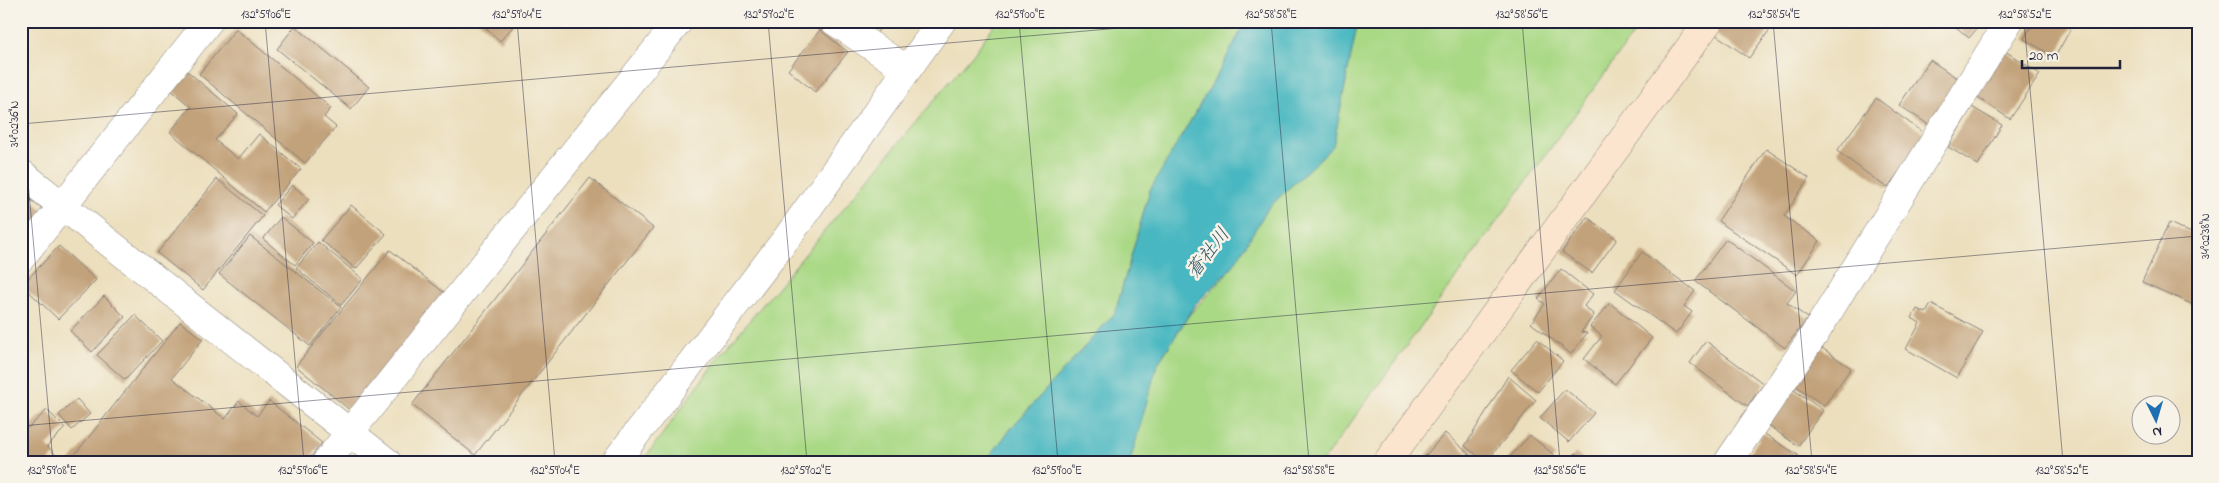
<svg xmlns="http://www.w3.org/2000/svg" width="2219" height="483" font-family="'Indie Flower','Klee One',sans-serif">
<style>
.green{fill:#aad986;stroke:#667e60}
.water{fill:#48b7c1;stroke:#356c7e}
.building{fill:#c2a27a}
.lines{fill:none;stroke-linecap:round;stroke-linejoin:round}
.street-casing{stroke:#87807c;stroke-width:29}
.secondary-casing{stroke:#87807c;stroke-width:29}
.street{stroke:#fff;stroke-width:28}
.secondary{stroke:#fbe5cf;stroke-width:28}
.ticks{fill:none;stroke:#22223b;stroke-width:1;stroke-opacity:0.45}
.labels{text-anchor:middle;stroke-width:5;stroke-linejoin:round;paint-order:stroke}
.water-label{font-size:19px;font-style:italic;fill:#2f566a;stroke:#f7f3e8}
.neatline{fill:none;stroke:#22223b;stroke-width:2}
.ticks-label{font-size:12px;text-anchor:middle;fill:#22223b}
</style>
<rect width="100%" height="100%" fill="#f7f3e8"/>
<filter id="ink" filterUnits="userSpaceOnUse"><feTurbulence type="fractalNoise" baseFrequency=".02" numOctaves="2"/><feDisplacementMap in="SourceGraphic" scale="10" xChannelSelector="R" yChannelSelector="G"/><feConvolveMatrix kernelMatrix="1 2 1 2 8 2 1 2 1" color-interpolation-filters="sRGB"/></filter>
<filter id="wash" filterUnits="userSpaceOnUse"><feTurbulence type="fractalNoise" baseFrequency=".0096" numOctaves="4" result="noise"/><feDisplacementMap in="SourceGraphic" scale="20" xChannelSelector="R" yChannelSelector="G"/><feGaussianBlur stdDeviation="1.12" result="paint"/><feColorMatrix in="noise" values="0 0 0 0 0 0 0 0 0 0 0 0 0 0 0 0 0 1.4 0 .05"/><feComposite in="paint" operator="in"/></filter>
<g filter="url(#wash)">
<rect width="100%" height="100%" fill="#ecdfbd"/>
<g class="green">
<path d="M 997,21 L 1246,21 L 1219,72 L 1150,190 L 1115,313 L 1014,425 L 985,462 L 642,462 L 718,358 L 978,48 Z"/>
<path d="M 1358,21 L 1643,21 L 1322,462 L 1124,462 L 1157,365 L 1189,315 L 1224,277 L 1268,208 L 1333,146 Z"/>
</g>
<path class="water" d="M 1246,21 L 1358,21 L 1333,146 L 1268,208 L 1233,266 L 1195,305 L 1157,365 L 1130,462 L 985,462 L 1014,425 L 1115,313 L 1150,190 L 1219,72 Z"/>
<g id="blocks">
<g class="building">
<path d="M 478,21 L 518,21 L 500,41 Z"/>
<path d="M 859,21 L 885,21 L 871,41 L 854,29 Z"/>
<path d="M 1724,21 L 1776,21 L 1749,58 L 1715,34 Z"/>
<path d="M 1949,21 L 1983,21 L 1969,38 Z"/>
<path d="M 2034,21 L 2075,21 L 2055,57 L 2024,39 Z"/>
<path d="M 295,26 L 369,87 L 351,109 L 277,49 Z"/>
<path d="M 236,29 L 331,108 L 324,117 L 336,127 L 305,163 L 199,74 Z"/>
<path d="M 820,30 L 848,52 L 815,92 L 788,70 Z"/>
<path d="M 2005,51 L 2040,74 L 2010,119 L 1975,96 Z"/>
<path d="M 1930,60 L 1966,84 L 1935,129 L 1899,105 Z"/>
<path d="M 186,70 L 238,114 L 215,140 L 238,159 L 259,134 L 301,169 L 264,212 L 170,132 L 191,107 L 170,89 Z"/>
<path d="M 1876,98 L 1926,135 L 1887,188 L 1837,151 Z"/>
<path d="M 1972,107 L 2002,125 L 1978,165 L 1948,147 Z"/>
<path d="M 1766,149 L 1809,178 L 1784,216 L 1820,241 L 1797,275 L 1718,221 Z"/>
<path d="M 590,178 L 653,228 L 475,455 L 412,405 Z"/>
<path d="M 217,179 L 263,216 L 203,290 L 157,253 Z"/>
<path d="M 292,185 L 309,199 L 292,219 L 275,205 Z"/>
<path d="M 23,194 L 47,213 L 21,246 L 21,195 Z"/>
<path d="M 351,205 L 386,234 L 356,269 L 321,240 Z"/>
<path d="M 281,217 L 313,243 L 295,265 L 263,239 Z"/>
<path d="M 1587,217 L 1617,239 L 1592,273 L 1562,252 Z"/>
<path d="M 2169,223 L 2198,236 L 2198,307 L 2142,282 Z"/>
<path d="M 250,236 L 341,307 L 310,346 L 219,274 Z"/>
<path d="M 1726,239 L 1796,291 L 1787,303 L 1808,318 L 1785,348 L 1695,281 Z"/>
<path d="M 318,242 L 363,279 L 341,305 L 296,268 Z"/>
<path d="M 59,246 L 96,280 L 58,319 L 22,285 Z"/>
<path d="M 390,250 L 451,298 L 356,415 L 296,366 Z"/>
<path d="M 1642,252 L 1695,291 L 1684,306 L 1692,312 L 1676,334 L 1615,290 Z"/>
<path d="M 1561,269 L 1593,294 L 1584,306 L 1594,315 L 1581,332 L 1587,333 L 1571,354 L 1531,323 L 1545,304 L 1538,299 Z"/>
<path d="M 104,296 L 125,317 L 92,352 L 70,331 Z"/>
<path d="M 1610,303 L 1652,338 L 1615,384 L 1584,359 L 1602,336 L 1590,327 Z"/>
<path d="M 1931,304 L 1983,332 L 1957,378 L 1906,349 L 1920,323 L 1912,318 L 1917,309 L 1926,313 Z"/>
<path d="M 135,315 L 162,341 L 125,380 L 97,355 Z"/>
<path d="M 180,322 L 203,339 L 172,378 L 225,419 L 239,401 L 257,416 L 269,401 L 322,443 L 307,462 L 69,462 Z"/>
<path d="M 1537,339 L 1563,361 L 1538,392 L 1511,370 Z"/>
<path d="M 1706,341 L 1764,384 L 1747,406 L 1690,363 Z"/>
<path d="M 1819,346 L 1851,368 L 1824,406 L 1792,383 Z"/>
<path d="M 1508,376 L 1536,400 L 1486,462 L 1465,446 Z"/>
<path d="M 1791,388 L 1823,410 L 1798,446 L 1766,424 Z"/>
<path d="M 1565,389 L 1594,413 L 1569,442 L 1540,418 Z"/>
<path d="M 77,399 L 90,414 L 72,430 L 59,415 Z"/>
<path d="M 47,410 L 65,428 L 47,446 L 55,454 L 48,462 L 21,462 L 21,422 L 28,428 Z"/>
<path d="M 1445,433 L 1478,462 L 1420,462 Z"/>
<path d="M 1763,433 L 1798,455 L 1794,462 L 1744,462 Z"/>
<path d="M 1530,435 L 1555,456 L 1550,462 L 1510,462 L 1507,460 Z"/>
<path d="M 1576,453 L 1587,462 L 1568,462 Z"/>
</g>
</g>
</g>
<g filter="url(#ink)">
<use href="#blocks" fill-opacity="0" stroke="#87807c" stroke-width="1"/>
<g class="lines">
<g class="street-casing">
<g id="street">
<path d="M 834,21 L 906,69"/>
<path d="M 21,173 L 387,462"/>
<path d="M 21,258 L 209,21"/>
<path d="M 326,462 L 679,21"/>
<path d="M 615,462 L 789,235 L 942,21"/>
<path d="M 1728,462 L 1814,335 L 2009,21"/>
</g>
</g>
<g class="secondary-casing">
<path id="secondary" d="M 1387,462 L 1709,21"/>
</g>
<use href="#street" class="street"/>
<use href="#secondary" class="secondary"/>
</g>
</g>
<path class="ticks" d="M 265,21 L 304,462M 517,21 L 555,462M 768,21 L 807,462M 1019,21 L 1058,462M 1271,21 L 1309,462M 1522,21 L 1560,462M 1773,21 L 1812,462M 2024,21 L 2063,462M 21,103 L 53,462M 21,124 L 1200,21M 21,426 L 2198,236"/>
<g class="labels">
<g class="water-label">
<text transform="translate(1207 252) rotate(-52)" y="7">蒼社川</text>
</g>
</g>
<rect width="2219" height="483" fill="none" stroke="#f7f3e8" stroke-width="55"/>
<g transform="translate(2156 420) rotate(175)"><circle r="24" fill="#f7f3e8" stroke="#a29fa3"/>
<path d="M0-4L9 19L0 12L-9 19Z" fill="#1f6fb2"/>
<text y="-8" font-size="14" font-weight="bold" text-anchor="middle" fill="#22223b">N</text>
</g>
<path d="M2022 60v8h98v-8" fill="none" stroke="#22223b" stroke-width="2.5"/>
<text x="2029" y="60" font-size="15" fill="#22223b" stroke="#f7f3e8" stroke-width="4" paint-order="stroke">20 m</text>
<rect x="28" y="28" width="2164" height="428" class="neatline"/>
<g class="ticks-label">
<text x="266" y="18">132°59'06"E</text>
<text x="517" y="18">132°59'04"E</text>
<text x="769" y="18">132°59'02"E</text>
<text x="1020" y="18">132°59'00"E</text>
<text x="1271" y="18">132°58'58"E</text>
<text x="1522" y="18">132°58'56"E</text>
<text x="1774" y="18">132°58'54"E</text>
<text x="2025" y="18">132°58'52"E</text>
<text transform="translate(14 124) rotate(-90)" y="4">34°02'36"N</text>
<text transform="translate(2205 236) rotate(-90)" y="4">34°02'38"N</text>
<text x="52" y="474">132°59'08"E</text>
<text x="303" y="474">132°59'06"E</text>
<text x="555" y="474">132°59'04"E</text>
<text x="806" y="474">132°59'02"E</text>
<text x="1057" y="474">132°59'00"E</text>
<text x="1309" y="474">132°58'58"E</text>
<text x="1560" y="474">132°58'56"E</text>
<text x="1811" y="474">132°58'54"E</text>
<text x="2062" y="474">132°58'52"E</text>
</g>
</svg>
